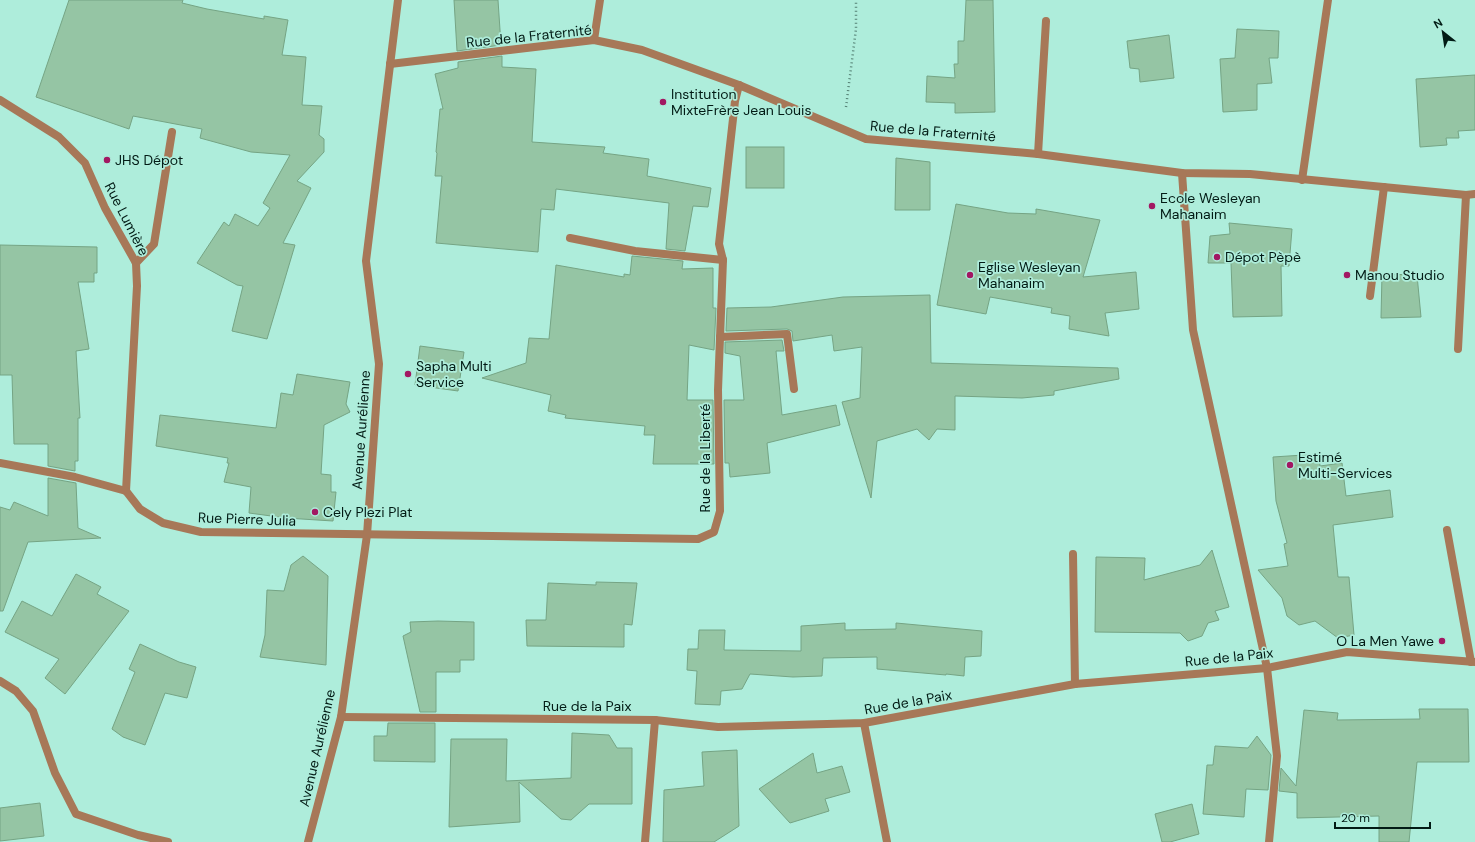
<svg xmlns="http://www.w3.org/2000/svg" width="1475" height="842" font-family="'DM Sans',sans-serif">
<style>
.building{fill:#95c5a4;stroke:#75a484}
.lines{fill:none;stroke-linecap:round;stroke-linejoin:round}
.path{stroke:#548074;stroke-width:2.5;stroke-dasharray:1 3;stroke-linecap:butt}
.service{stroke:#a77858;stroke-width:8}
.minor{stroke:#a77858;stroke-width:8}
.poi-dot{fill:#a21862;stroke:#aeeddb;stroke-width:1.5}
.labels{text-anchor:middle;stroke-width:3.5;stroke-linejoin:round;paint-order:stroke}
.street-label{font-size:14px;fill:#021b15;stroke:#aeeddb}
.poi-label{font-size:14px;fill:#021b15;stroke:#aeeddb;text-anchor:start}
</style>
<rect width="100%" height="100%" fill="#aeeddb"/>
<g class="building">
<path d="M 69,0 L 183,0 L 182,3 L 207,9 L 264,19 L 264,16 L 288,20 L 282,55 L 306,57 L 302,105 L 322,106 L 319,135 L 324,139 L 324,152 L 297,181 L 311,188 L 283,243 L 295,245 L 267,339 L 232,331 L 243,286 L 237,285 L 197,263 L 224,222 L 229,226 L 235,214 L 258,226 L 270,208 L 263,203 L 290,155 L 251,152 L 200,138 L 202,129 L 133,116 L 129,129 L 36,97 Z"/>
<path d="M 454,0 L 498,0 L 501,45 L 457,51 Z"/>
<path d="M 966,0 L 993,0 L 995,112 L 955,113 L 955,103 L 926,102 L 927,76 L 955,78 L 954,64 L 958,64 L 958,41 L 964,41 Z"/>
<path d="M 1237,29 L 1279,31 L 1278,58 L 1269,58 L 1272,83 L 1257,84 L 1257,110 L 1223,112 L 1220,59 L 1235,58 Z"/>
<path d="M 1169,35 L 1174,78 L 1140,82 L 1139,69 L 1130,68 L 1127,41 Z"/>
<path d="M 502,56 L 502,67 L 536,69 L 532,142 L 605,147 L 603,153 L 649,159 L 647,176 L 711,188 L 708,207 L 693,206 L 685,251 L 666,249 L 669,203 L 556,189 L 554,210 L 541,209 L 538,252 L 436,243 L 442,176 L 435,176 L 437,153 L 436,152 L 440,109 L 443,109 L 435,74 L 458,68 L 458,62 Z"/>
<path d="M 1475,75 L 1475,130 L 1458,131 L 1459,138 L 1446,138 L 1447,145 L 1420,147 L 1416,79 Z"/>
<rect x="746" y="147" width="38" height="41"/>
<path d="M 896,158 L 930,162 L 930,210 L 895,210 Z"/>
<path d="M 956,204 L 1008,213 L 1036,214 L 1036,209 L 1100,220 L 1083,277 L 1136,272 L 1139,309 L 1105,313 L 1109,336 L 1069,329 L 1070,316 L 1051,313 L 1052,308 L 990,297 L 986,314 L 937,305 Z"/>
<path d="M 1229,223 L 1292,229 L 1289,266 L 1281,266 L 1282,316 L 1233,317 L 1231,263 L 1208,263 L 1210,236 L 1230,234 Z"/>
<path d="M 0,245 L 97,247 L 97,273 L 94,273 L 94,282 L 78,282 L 89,349 L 76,351 L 80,418 L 78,418 L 78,461 L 75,461 L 75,471 L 48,466 L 48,444 L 14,444 L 12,375 L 0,375 Z"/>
<path d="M 632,256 L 683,261 L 682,269 L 713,268 L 713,308 L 716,308 L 714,350 L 689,345 L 687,400 L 713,400 L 714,464 L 653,464 L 655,435 L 644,435 L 645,426 L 565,418 L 566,415 L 548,411 L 551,395 L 482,378 L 526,363 L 529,338 L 549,339 L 556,265 L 624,277 L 624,274 L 630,275 Z"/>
<path d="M 1382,274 L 1417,275 L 1421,317 L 1381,318 Z"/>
<path d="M 930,295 L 931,363 L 1118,368 L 1119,379 L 1054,391 L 1054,395 L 1022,398 L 955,396 L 955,430 L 937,429 L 929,440 L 917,429 L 877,441 L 871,498 L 842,402 L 860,398 L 862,347 L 834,351 L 832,335 L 793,341 L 792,331 L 787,329 L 726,331 L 727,308 L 771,307 L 843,297 Z"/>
<path d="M 782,340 L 784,351 L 776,351 L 782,415 L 836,405 L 840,425 L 767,443 L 770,473 L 730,477 L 729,463 L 725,463 L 724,400 L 744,400 L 740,356 L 725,353 L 725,342 Z"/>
<path d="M 420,346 L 464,352 L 458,391 L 415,385 Z"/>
<path d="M 297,374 L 350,382 L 346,404 L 350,412 L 324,425 L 321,474 L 331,475 L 331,492 L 336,492 L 333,521 L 286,518 L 249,513 L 251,487 L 224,482 L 229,463 L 227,463 L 228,458 L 156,446 L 160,415 L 276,428 L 281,393 L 293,395 Z"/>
<path d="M 1319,454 L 1320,466 L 1342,463 L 1346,496 L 1390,490 L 1393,517 L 1333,525 L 1338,577 L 1349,577 L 1354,635 L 1338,638 L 1315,621 L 1299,625 L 1287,616 L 1282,598 L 1258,570 L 1288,566 L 1284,544 L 1287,543 L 1276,501 L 1273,457 Z"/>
<path d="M 48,478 L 76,483 L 78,528 L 101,538 L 28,542 L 3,611 L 0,611 L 0,507 L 10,510 L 14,502 L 48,516 Z"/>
<path d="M 1212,550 L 1229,607 L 1215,611 L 1219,620 L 1208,623 L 1202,636 L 1188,641 L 1180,633 L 1095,632 L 1096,557 L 1145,558 L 1144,580 L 1200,565 Z"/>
<path d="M 303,556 L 328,576 L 326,665 L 260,657 L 265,635 L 267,590 L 284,591 L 291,565 Z"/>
<path d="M 76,574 L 101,587 L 97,594 L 129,611 L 65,694 L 45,678 L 59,659 L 5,632 L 22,601 L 52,616 Z"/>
<path d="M 596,582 L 637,583 L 632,625 L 624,624 L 624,647 L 527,646 L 526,620 L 546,620 L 548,583 L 596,585 Z"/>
<path d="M 438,621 L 474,622 L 474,660 L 460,660 L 460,672 L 436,672 L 436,712 L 420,712 L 403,636 L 411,632 L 410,622 Z"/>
<path d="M 845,623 L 845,630 L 896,629 L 896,623 L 982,631 L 981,656 L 965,657 L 964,676 L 946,674 L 946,675 L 877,669 L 877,657 L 823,658 L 822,676 L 793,677 L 750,674 L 742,689 L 721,691 L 720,705 L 695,704 L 697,671 L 687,670 L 688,649 L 698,649 L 699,630 L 725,630 L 724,650 L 801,651 L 801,626 Z"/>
<path d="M 140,644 L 179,662 L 196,667 L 187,698 L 165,693 L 145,745 L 123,737 L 112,729 L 135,672 L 129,669 Z"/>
<path d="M 1419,709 L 1468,709 L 1469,762 L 1417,762 L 1409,842 L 1379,842 L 1379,816 L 1297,818 L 1297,793 L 1279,791 L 1281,768 L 1296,786 L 1304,710 L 1338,713 L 1337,720 L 1420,719 Z"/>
<path d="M 388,723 L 435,723 L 435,762 L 374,761 L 374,736 L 387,736 Z"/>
<path d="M 572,733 L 609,735 L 617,748 L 632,748 L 632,804 L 589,804 L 571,820 L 561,819 L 519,782 L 520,822 L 449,827 L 451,739 L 507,739 L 506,781 L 571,778 Z"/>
<path d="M 1257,736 L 1271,755 L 1268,790 L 1246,789 L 1244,817 L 1203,814 L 1207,765 L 1213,765 L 1215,746 L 1248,748 Z"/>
<path d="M 737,750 L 739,826 L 714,842 L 663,842 L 664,790 L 704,786 L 702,752 Z"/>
<path d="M 813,753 L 817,773 L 842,766 L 850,792 L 825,799 L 829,811 L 790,823 L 759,789 Z"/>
<path d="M 40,803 L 44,836 L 0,841 L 0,808 Z"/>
<path d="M 1192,804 L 1199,834 L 1170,842 L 1162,842 L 1155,814 Z"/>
</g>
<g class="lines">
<path class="path" d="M 846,107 L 856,29 L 856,0"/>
<g class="service">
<path d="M 1038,154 L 1046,21"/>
<path d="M 570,238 L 635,251 L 723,260"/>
<path d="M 136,263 L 154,244 L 172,132"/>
<path d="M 1370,296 L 1384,187"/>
<path d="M 720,337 L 787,334 L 794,389"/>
<path d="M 1458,349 L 1466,195"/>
<path d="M 1447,530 L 1471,662"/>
<path d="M 1073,554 L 1075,684"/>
</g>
<g class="minor">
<path d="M 594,40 L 600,0"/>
<path d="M 390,64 L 594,40 L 642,50 L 739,85 L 866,139 L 1038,154 L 1182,173 L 1250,174 L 1466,195 L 1475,194"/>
<path d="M 0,100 L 59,137 L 85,163 L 105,208 L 136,263 L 137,286 L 126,491"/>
<path d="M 1182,173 L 1193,330 L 1267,668 L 1277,756 L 1269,842"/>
<path d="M 1302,180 L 1328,0"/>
<path d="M 0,463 L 75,477 L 126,491 L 140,509 L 163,523 L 201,532 L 698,539 L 714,532 L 720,511 L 718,390 L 723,260 L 719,244 L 735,101 L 739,85"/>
<path d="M 0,681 L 16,691 L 33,711 L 55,773 L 76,814 L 138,835 L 168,842"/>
<path d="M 341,717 L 655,720 L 718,727 L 864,723 L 1075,684 L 1267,668 L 1347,652 L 1475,662"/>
<path d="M 864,723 L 887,842"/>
<path d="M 308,842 L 341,717 L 367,535 L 379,364 L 366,261 L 398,0"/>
<path d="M 645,842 L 655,720"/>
</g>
</g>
<g class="poi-dot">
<circle cx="663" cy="102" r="4"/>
<circle cx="107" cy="160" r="4"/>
<circle cx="1152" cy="206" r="4"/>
<circle cx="1217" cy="257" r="4"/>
<circle cx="970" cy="275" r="4"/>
<circle cx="1347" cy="275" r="4"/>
<circle cx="408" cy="374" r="4"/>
<circle cx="1290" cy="465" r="4"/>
<circle cx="315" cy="512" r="4"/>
<circle cx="1442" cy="641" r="4"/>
</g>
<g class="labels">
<g class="street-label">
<text transform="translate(529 36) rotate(-6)" y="5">Rue de la Fraternité</text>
<text transform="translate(933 131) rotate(5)" y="5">Rue de la Fraternité</text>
<text transform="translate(127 219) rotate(63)" y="5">Rue Lumière</text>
<text transform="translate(361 430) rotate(-86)" y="5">Avenue Aurélienne</text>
<text transform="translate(705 458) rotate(-90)" y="5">Rue de la Liberté</text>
<text transform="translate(247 519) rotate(2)" y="5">Rue Pierre Julia</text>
<text transform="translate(1229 657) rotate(-6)" y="5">Rue de la Paix</text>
<text transform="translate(908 702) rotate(-10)" y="5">Rue de la Paix</text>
<text x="587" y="711">Rue de la Paix</text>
<text transform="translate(317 748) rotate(-77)" y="5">Avenue Aurélienne</text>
</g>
<g class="poi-label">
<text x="671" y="99">Institution<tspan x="671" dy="16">MixteFrère Jean Louis</tspan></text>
<text x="115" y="165">JHS Dépot</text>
<text x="1160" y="203">Ecole Wesleyan<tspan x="1160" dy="16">Mahanaim</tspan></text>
<text x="1225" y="262">Dépot Pèpè</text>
<text x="978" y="272">Eglise Wesleyan<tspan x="978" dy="16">Mahanaim</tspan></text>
<text x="1355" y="280">Manou Studio</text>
<text x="416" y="371">Sapha Multi<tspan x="416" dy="16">Service</tspan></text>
<text x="1298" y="462">Estimé<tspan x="1298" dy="16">Multi-Services</tspan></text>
<text x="323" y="517">Cely Plezi Plat</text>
<text x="1434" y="646" text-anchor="end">O La Men Yawe</text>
</g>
</g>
<g transform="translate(1443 32) rotate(330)" stroke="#aeeddb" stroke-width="3" paint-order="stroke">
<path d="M0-3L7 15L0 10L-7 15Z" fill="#021b15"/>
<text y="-6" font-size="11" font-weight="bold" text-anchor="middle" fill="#021b15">N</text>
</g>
<path d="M1335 822v6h95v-6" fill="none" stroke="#021b15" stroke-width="2"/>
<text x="1341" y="822" font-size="12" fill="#021b15" stroke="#aeeddb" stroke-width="3" paint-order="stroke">20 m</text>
</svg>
